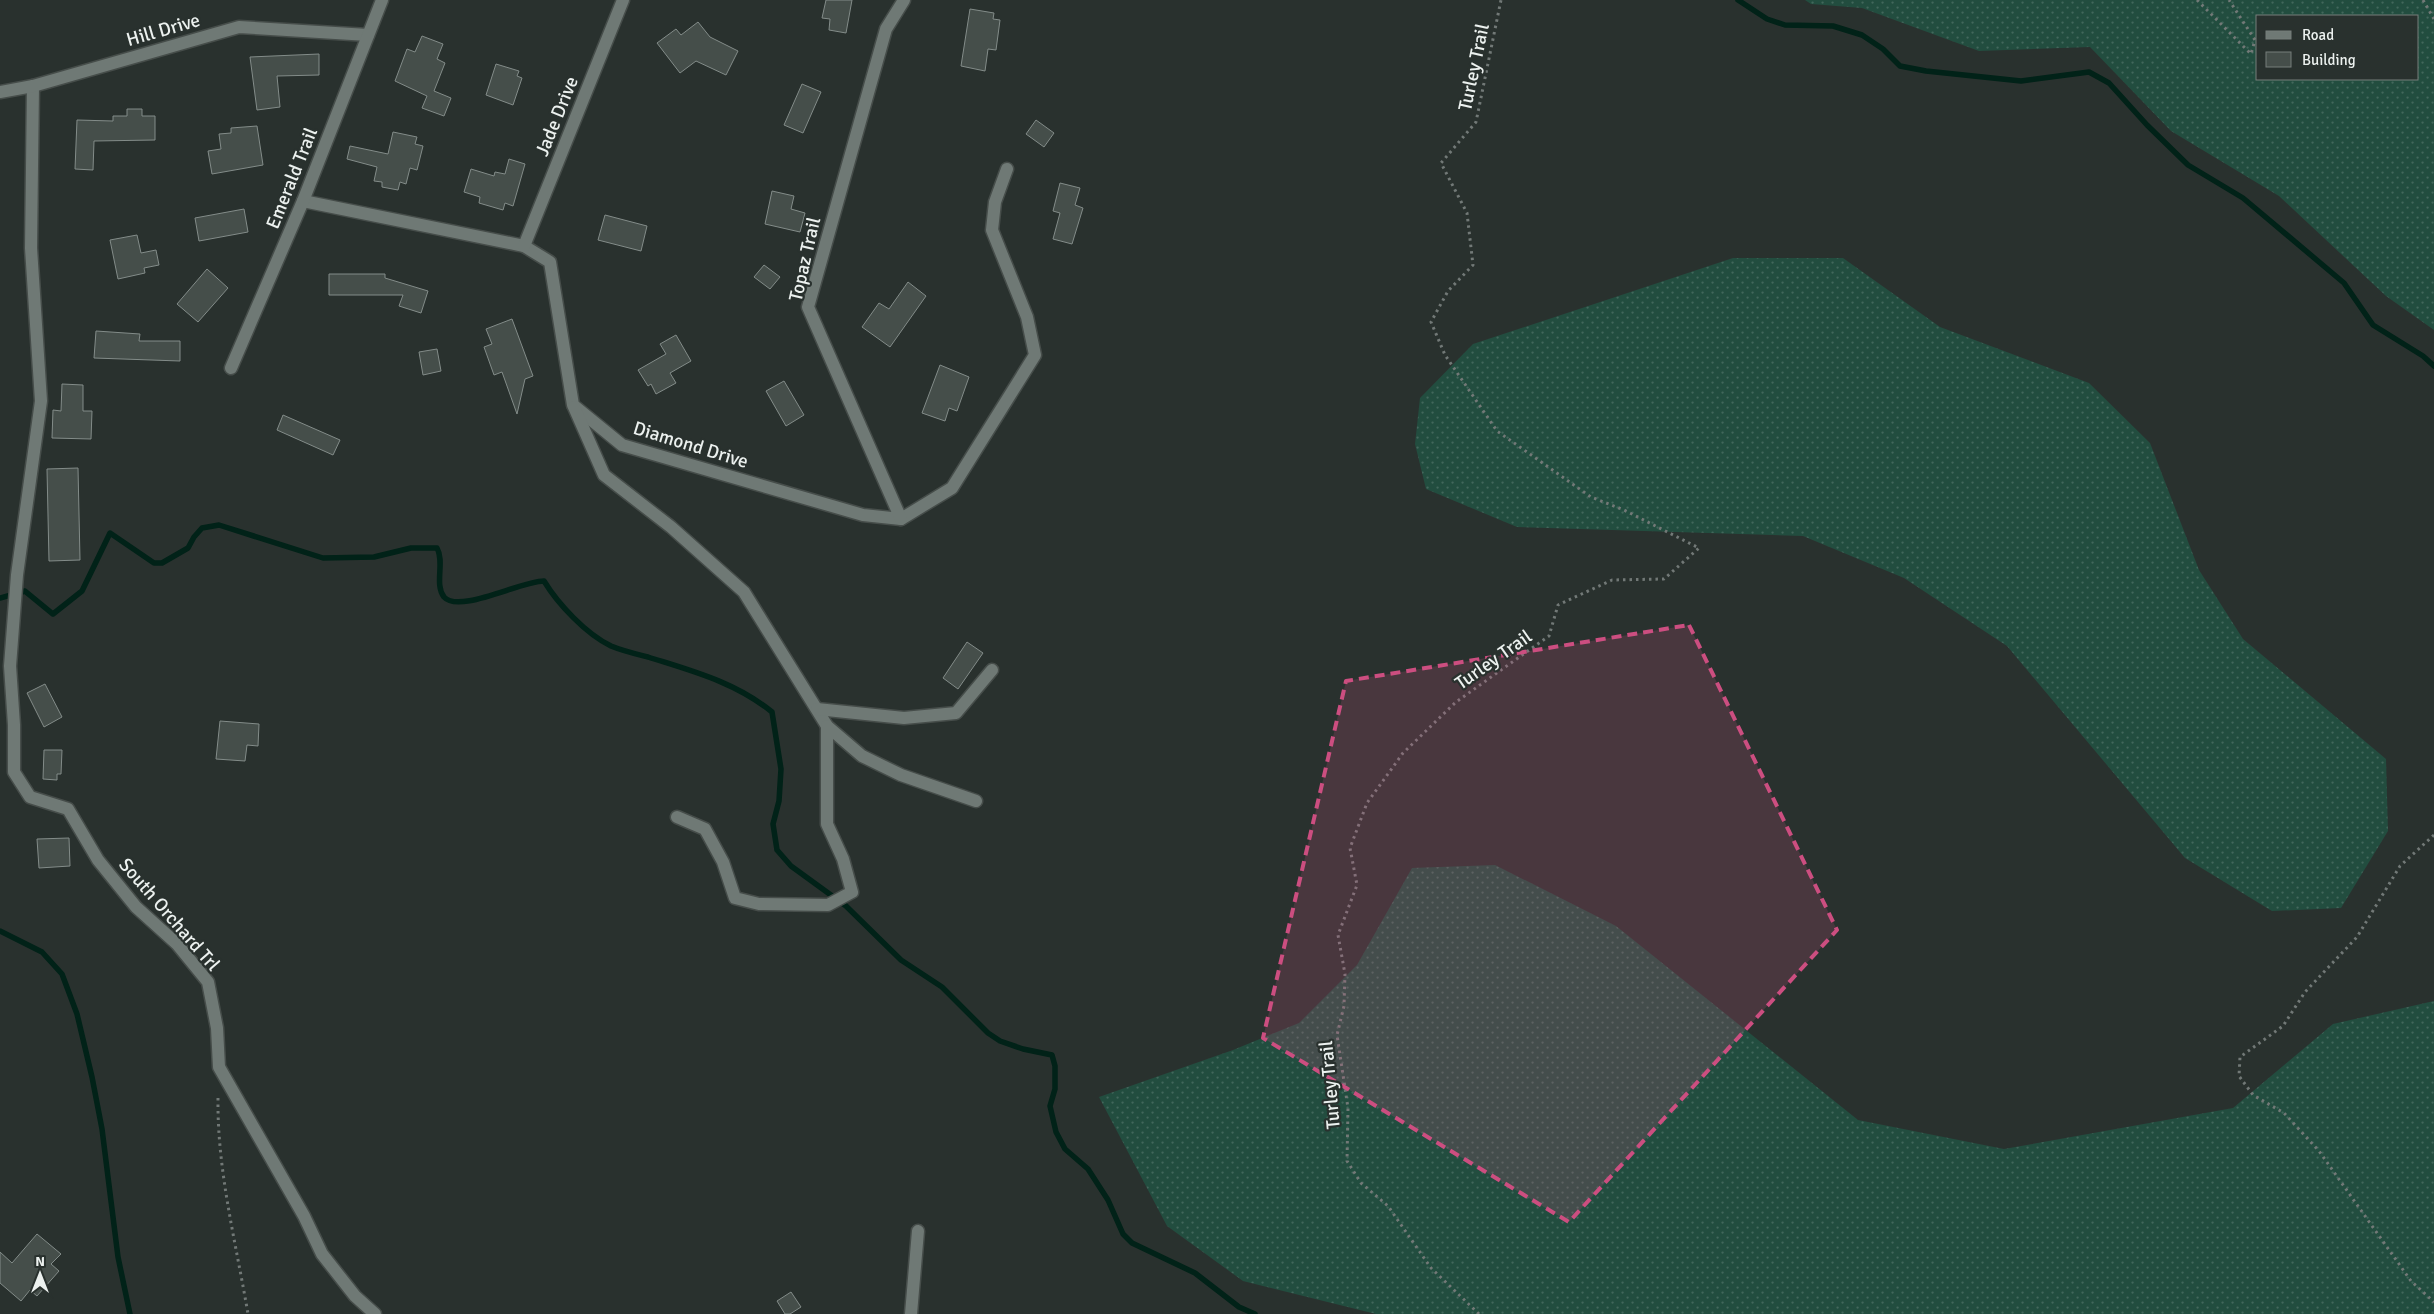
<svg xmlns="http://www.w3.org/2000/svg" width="2434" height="1314" font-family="Signika,sans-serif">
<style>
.grass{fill:url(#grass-dots);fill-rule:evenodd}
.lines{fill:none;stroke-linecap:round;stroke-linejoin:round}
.stream{stroke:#012218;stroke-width:5.5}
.building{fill:#454e4a;stroke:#838c89}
.minor-casing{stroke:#464d4a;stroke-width:15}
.path{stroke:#727977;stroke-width:3;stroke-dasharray:2.5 4;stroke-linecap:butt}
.minor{stroke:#6f7975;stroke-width:12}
.marked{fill:#cc4e80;fill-opacity:0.2;stroke:#cc4e80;stroke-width:4;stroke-dasharray:10 6;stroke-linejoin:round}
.labels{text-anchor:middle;stroke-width:4.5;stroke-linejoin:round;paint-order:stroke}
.street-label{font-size:19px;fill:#ecf1ef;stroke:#29312e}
</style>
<defs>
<pattern id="grass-dots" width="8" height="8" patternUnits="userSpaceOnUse" patternTransform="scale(1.25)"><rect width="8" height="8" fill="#224d3f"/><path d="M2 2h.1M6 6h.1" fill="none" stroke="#42675b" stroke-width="1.8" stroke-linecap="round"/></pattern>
</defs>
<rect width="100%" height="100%" fill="#29312e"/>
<g class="grass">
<path d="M 1805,0 L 2434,0 L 2434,330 L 2386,296 L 2279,196 L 2171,131 L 2090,47 L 1979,51 L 1862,8 L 1811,4 ZM 2418,16 L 2418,79 L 2258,79 L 2258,16 Z"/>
<path d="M 1733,258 L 1843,258 L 1940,327 L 2089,383 L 2150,443 L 2199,570 L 2243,639 L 2386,759 L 2388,831 L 2341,908 L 2272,911 L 2185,858 L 2007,646 L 1904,578 L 1803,536 L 1517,527 L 1426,489 L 1415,444 L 1420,398 L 1473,344 Z"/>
<path d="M 1495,865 L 1616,926 L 1858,1120 L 2004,1149 L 2233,1108 L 2333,1024 L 2434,1001 L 2434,1314 L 1376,1314 L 1243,1281 L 1167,1226 L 1099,1097 L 1233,1050 L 1299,1023 L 1357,965 L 1412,868 Z"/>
</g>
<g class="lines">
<g class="stream">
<path d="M 1738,0 L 1767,19 L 1785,25 L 1833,26 L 1862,35 L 1883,49 L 1900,66 L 1926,71 L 2021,81 L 2089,72 L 2109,83 L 2147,125 L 2188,165 L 2243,198 L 2344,283 L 2373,325 L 2423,356 L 2434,366"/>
<path d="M 0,598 L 25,591 L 53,614 L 82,591 L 110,533 L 154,563 L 162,563 L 188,548 L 194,537 L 202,528 L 219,525 L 323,558 L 374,557 L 411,548 L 437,548 C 445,562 434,584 444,597 C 459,614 521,581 544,581 C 558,604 586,634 611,646 C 623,651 636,654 648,657 C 692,671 735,682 772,712 L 781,769 L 779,801 L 773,824 L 777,850 L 791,866 L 846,906 L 901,960 L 942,987 L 988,1033 L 1000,1041 L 1023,1049 L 1052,1055 L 1055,1066 L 1055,1089 L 1050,1106 L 1056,1132 L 1065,1149 L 1088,1169 L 1108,1200 L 1123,1234 L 1132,1243 L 1195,1273 L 1239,1307 L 1255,1314"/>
<path d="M 0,931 L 42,952 L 62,974 L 77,1014 L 92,1077 L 102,1129 L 118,1257 L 130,1314"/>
</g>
</g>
<g class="building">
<path d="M 826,0 L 852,0 L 846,33 L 829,30 L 830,19 L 822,18 Z"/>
<path d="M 970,9 L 994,13 L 993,19 L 1000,20 L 996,50 L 988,49 L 985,71 L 961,66 Z"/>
<path d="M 698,22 L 710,37 L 738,51 L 726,75 L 696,61 L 680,73 L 657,43 L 676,29 L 681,35 Z"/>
<path d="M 422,36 L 443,44 L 437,59 L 445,63 L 434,91 L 451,98 L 444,116 L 422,108 L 427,96 L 395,81 L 407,49 L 415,52 Z"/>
<path d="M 319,54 L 319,75 L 277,76 L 280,107 L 257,110 L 250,57 Z"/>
<path d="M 496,64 L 519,71 L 517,76 L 522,78 L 513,105 L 486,95 Z"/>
<path d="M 802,84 L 821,92 L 803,133 L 784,125 Z"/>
<path d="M 127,109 L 142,109 L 142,116 L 155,116 L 155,140 L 94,141 L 93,170 L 75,169 L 77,120 L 113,121 L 113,116 L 127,116 Z"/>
<path d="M 1036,120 L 1054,133 L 1044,147 L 1026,134 Z"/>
<path d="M 257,126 L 263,165 L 212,174 L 208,151 L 221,149 L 219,134 L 231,133 L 231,128 Z"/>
<path d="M 393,132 L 417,137 L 415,144 L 423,146 L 417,170 L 410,168 L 406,184 L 400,182 L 398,190 L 382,187 L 382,182 L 374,181 L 377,167 L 347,159 L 350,146 L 388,154 Z"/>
<path d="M 509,159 L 525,164 L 513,206 L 505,203 L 503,210 L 479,203 L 480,197 L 464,192 L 471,169 L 494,176 L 495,172 L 505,174 Z"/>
<path d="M 1060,183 L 1080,188 L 1075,205 L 1083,208 L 1072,244 L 1053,239 L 1060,213 L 1053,211 Z"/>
<path d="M 772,191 L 794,196 L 791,209 L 805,213 L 800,232 L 765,224 Z"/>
<path d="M 244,209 L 248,232 L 199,241 L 195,218 Z"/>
<path d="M 605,215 L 647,226 L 641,251 L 598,240 Z"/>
<path d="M 137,235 L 141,253 L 156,250 L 159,265 L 144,268 L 145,273 L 118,279 L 110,240 Z"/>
<path d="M 764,265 L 780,277 L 770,289 L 754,277 Z"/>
<path d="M 207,269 L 228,288 L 198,322 L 177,304 Z"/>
<path d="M 329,274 L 385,274 L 385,278 L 428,291 L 421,313 L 399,306 L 403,295 L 329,295 Z"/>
<path d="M 908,282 L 926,296 L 890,347 L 862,327 L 879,303 L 889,309 Z"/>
<path d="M 512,319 L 533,376 L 525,379 L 517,414 L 502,372 L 494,375 L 484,347 L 492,344 L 486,329 Z"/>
<path d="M 96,331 L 140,334 L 139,341 L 180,341 L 180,361 L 94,358 Z"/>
<path d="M 676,335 L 691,361 L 670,373 L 676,383 L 656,394 L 651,384 L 648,386 L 638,370 L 666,354 L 660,344 Z"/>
<path d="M 437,349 L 441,371 L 423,375 L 419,352 Z"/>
<path d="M 940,365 L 969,377 L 957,411 L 949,408 L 945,421 L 922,413 Z"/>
<path d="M 784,381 L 804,415 L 786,426 L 766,391 Z"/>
<path d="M 62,384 L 83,385 L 83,411 L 92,411 L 91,439 L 52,438 L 53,410 L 61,411 Z"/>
<path d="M 283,415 L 340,440 L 333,455 L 277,430 Z"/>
<path d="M 78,468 L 80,560 L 49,561 L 47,469 Z"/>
<path d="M 967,642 L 983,653 L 958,689 L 943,678 Z"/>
<path d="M 45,684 L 62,717 L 44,727 L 27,693 Z"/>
<path d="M 220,721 L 259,724 L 258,746 L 247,745 L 245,761 L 216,759 Z"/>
<path d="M 44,750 L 62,750 L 61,774 L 57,774 L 57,780 L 43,779 Z"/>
<path d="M 69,838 L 70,866 L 39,868 L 37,839 Z"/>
<path d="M 37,1234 L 61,1254 L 51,1264 L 59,1271 L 37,1296 L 30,1290 L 21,1301 L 0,1283 L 0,1252 L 12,1263 Z"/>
<path d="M 791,1292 L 801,1307 L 790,1314 L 785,1314 L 777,1301 Z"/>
</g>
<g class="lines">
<g class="minor-casing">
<g id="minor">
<path d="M 33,86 L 31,248 L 41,401 L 17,575 L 10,666 L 14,725 L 14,772 L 30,797 L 68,809 L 98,860 L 136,907 L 177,944 L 208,982 L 217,1028 L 219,1067 L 304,1216 L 322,1254 L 355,1296 L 375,1314"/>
<path d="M 0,92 L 33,86 L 239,27 L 368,35"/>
<path d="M 303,201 L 524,246 L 550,262 L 573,405 L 622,445 L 863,515 L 901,519 L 952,488 L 1035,355 L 1027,317 L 992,230 L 995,202 L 1007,169"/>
<path d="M 524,246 L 623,0"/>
<path d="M 231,368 L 303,201 L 382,0"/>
<path d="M 574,407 L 604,475 L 671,527 L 744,592 L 827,726 L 862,756 L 901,775 L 976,801"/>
<path d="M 901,519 L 808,307 L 886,29 L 904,0"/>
<path d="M 817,709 L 904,718 L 956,713 L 992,670"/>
<path d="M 677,817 L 705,829 L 723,862 L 735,898 L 759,904 L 828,905 L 852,892 L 843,859 L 827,824 L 827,726"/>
<path d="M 911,1314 L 918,1231"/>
</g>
</g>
<g class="path">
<path d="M 2197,0 L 2251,54 L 2255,40 L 2229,0"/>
<path d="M 2423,0 L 2434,19"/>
<path d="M 2434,835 L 2400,866 L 2357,937 L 2305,992 L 2283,1026 L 2240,1057 L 2239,1076 L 2253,1095 L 2284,1113 L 2319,1151 L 2411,1281 L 2434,1302"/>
<path d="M 218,1098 C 217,1170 236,1243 248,1314"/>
<path d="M 1479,1314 L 1431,1268 L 1388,1206 L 1361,1183 L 1347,1161 L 1348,1108 L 1337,1035 L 1344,1006 L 1345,974 L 1338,935 L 1357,885 L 1350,848 L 1367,803 L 1403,753 L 1456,702 L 1549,636 L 1558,605 L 1612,580 L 1664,579 L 1699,548 L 1624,510 L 1591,497 L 1497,431 L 1445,355 L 1431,322 L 1448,291 L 1473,265 L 1467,213 L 1441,163 L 1476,122 L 1501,0"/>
</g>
<use href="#minor" class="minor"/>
</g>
<path class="marked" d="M 1689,625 L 1837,930 L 1569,1222 L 1263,1038 L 1346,681 Z"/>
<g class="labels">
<g class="street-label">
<text transform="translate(163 29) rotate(-16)" y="7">Hill Drive</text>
<text transform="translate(1473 67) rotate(-78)" y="7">Turley Trail</text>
<text transform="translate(556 116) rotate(-68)" y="7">Jade Drive</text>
<text transform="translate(291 178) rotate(-68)" y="7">Emerald Trail</text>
<text transform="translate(804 259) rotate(-77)" y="7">Topaz Trail</text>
<text transform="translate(691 444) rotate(17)" y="7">Diamond Drive</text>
<text transform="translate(1493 659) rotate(-35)" y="7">Turley Trail</text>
<text transform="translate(170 914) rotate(49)" y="7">South Orchard Trl</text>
<text transform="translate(1329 1085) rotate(-95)" y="7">Turley Trail</text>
</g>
</g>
<rect x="2256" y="15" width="162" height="65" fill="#29312e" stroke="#777e7b"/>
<rect x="2266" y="31" width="25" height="8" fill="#6f7975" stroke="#777e7b"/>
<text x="2302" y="40" font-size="15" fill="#ecf1ef">Road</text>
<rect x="2266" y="52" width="25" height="15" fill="#454e4a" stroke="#777e7b"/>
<text x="2302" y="65" font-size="15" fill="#ecf1ef">Building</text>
<g transform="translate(40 1274)" stroke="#29312e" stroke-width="4" paint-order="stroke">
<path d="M0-4L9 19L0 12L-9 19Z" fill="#ecf1ef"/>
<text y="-8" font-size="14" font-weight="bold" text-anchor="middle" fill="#ecf1ef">N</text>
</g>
</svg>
